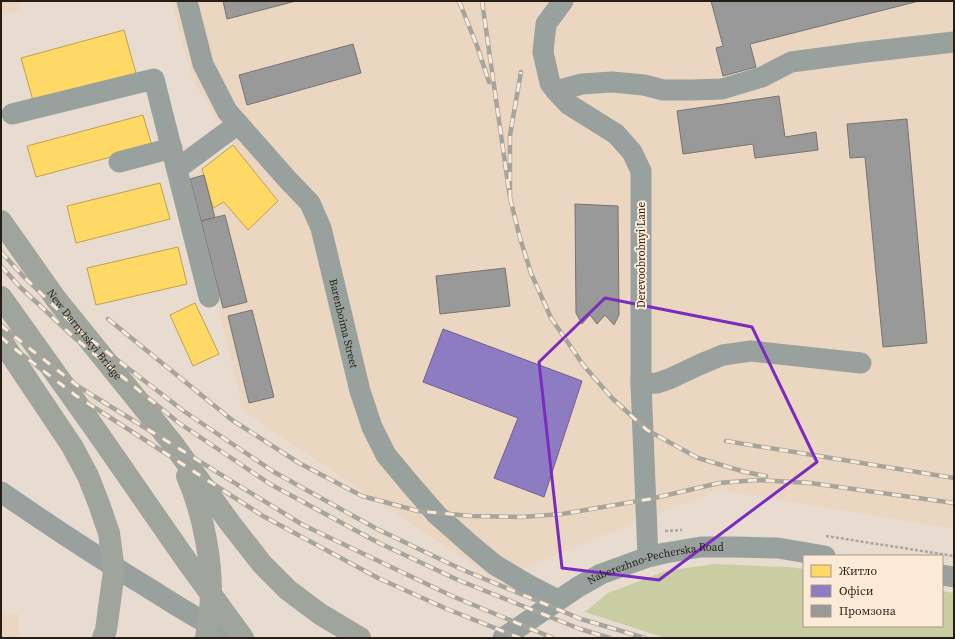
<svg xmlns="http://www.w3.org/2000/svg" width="955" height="639" font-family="'Source Serif 4',serif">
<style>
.built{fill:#ebd6c1}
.green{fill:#c9cea2}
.homes{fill:#ffd966;stroke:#bea14e}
.offices{fill:#8e7cc3;stroke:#6f608f}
.industry{fill:#999;stroke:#767471}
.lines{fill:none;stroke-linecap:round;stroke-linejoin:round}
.path{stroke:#a7a7a1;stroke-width:2.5;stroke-dasharray:3 2;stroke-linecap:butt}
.minor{stroke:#98a19d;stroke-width:21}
.major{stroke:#9fa49d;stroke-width:22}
.rail-casing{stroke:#a6a59d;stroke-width:4.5}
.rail{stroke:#fcead7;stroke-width:3;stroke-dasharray:9;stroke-linecap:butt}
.marked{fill:none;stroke:#7b2cbf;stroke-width:3;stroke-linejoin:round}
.labels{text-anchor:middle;stroke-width:4;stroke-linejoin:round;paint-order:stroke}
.street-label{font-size:11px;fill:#261e15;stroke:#fcead7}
</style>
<rect width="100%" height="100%" fill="#e8dcd0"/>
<g class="built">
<path d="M 1,1 L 20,1 L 22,9 L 1,15 Z"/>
<path d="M 172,1 L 954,1 L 954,529 L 719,490 L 599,537 L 496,580 L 243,411 L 187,179 L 233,145 L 192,79 Z"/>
<path d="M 1,613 L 19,614 L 19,638 L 1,638 Z"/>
</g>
<path class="green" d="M 714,564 L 788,567 L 804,569 L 804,626 L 942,626 L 942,591 L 954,593 L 954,638 L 665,638 L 585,612 L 608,593 L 666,571 Z"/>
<g class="homes">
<path d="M 124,30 L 137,77 L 34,104 L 21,58 Z"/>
<path d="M 143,115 L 152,146 L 36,177 L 27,146 Z"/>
<path d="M 233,145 L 278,201 L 248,230 L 224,202 L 213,208 L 202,169 Z"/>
<path d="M 160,183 L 170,219 L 76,243 L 67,206 Z"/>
<path d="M 178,247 L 187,284 L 96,305 L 87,268 Z"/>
<path d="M 195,303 L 219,354 L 193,366 L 170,315 Z"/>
</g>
<path class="offices" d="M 443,329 L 582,381 L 544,497 L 494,478 L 518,418 L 423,382 Z"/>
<g class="industry">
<path d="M 223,1 L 296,1 L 227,19 Z"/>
<path d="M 711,1 L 919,1 L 750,44 L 756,67 L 723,76 L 716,48 L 723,46 Z"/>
<path d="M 353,44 L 361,73 L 247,105 L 239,75 Z"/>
<path d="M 779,96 L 785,137 L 816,132 L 818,150 L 755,158 L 753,144 L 683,154 L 677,111 Z"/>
<path d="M 907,119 L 927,343 L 883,347 L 865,157 L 850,158 L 847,124 Z"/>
<path d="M 204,175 L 215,218 L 201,221 L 190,179 Z"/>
<path d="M 575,204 L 618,206 L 619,315 L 614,325 L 605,315 L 597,324 L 590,315 L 582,324 L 576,313 Z"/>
<path d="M 225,215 L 247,302 L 223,308 L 201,221 Z"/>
<path d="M 505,268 L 510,306 L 440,314 L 436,276 Z"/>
<path d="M 252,310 L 274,397 L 249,403 L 228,316 Z"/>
</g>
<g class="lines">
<g class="path">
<path d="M 665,531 L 682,530"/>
<path d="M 826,536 L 954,556"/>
</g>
<g class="minor">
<path id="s1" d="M 187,1 L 203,64 L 227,111 L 287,179 L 310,203 L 321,228 L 360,391 L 372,427 L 386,455 L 411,485 L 437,515 L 471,545 L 495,565 L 527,584 L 558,600"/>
<path d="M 563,1 L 546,24 L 543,52 L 550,83 L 556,91 L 568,104 L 616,134 L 632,152 L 641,171 L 641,384 L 648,557"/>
<path d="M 556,91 L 582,84 L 612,82 L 644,85 L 663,90 L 691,90 L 722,89 L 762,77 L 791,62 L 866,52 L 954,42"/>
<path d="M 12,114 L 154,79 L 209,297"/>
<path d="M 119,162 L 172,148"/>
<path d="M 177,169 L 238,124"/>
<path d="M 641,384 L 657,383 L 669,379 L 701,364 L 723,355 L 751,351 L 861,363"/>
<path d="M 1,492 C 49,525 97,557 147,587 C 176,605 206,625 238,638"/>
<path d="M 942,575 L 954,577"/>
<path id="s2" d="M 503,638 L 578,587 L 601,574 L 648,557 L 665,553 L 701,547 L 734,547 L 778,548 L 825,556"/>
</g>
<g class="major">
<path id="s3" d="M 1,221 L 56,299 L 173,444 L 230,523 L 262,564 L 288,590 L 320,614 L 360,638"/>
<path d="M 1,297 L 93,426 L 186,560 L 243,638"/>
<path d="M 1,340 L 72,446 L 88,476 L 99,504 L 109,533 L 114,571 L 106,630 L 103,638"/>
<path d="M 187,476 C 204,515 214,568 210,611 C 210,620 207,629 206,638"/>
</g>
<g class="rail-casing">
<g id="rail">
<path d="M 459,1 L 477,46 L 489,82"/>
<path d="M 482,1 L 510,198 L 510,135 L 521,72"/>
<path d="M 510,198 L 520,238 L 531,273 L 551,318 L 584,366 L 612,398 L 647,430 L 698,458 L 745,472 L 766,476"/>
<path d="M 1,252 L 25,278 L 81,332 L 185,412 L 274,472 L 377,529 L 463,570 L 581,619 L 645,638"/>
<path d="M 1,266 L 20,287 L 77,340 L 179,423 L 270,484 L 377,542 L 458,580 L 580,629 L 610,638"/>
<path d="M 108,319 L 232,420 L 299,463 L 362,496 L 418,511 L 471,516 L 522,517 L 562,514 L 650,499 L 719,483 L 757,480 L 809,483"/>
<path d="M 1,325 L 15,337 L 79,387 L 303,525 L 452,596 L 553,638"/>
<path d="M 1,337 L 11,346 L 75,395 L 263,516 L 378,578 L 447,609 L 520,638"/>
<path d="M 726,441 L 954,478"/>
<path d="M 803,482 L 954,503"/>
</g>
</g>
<use href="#rail" class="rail"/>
</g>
<path class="marked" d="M 605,298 L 752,327 L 817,462 L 659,580 L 562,568 L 539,362 Z"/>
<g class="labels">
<g class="street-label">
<text transform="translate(641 255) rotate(-90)" y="4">Derevoobrobnyi Lane</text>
<text dy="4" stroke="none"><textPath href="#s1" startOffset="367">Barenboima Street</textPath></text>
<text dy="4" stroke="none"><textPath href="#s3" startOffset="141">New Darnytskyi Bridge</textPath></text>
<text dy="4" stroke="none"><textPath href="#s2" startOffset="173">Naberezhno-Pecherska Road</textPath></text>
</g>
</g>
<rect width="955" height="639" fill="none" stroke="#261e15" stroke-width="4"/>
<rect x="803" y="555" width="140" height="72" fill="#fcead7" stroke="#a69889"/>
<rect x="811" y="565" width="20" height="12" fill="#ffd966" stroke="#a69889"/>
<text x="839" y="575" font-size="12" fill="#261e15">Житло</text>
<rect x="811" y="585" width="20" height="12" fill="#8e7cc3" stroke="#a69889"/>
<text x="839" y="595" font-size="12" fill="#261e15">Офіси</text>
<rect x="811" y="605" width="20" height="12" fill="#999999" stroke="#a69889"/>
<text x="839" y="615" font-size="12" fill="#261e15">Промзона</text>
</svg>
